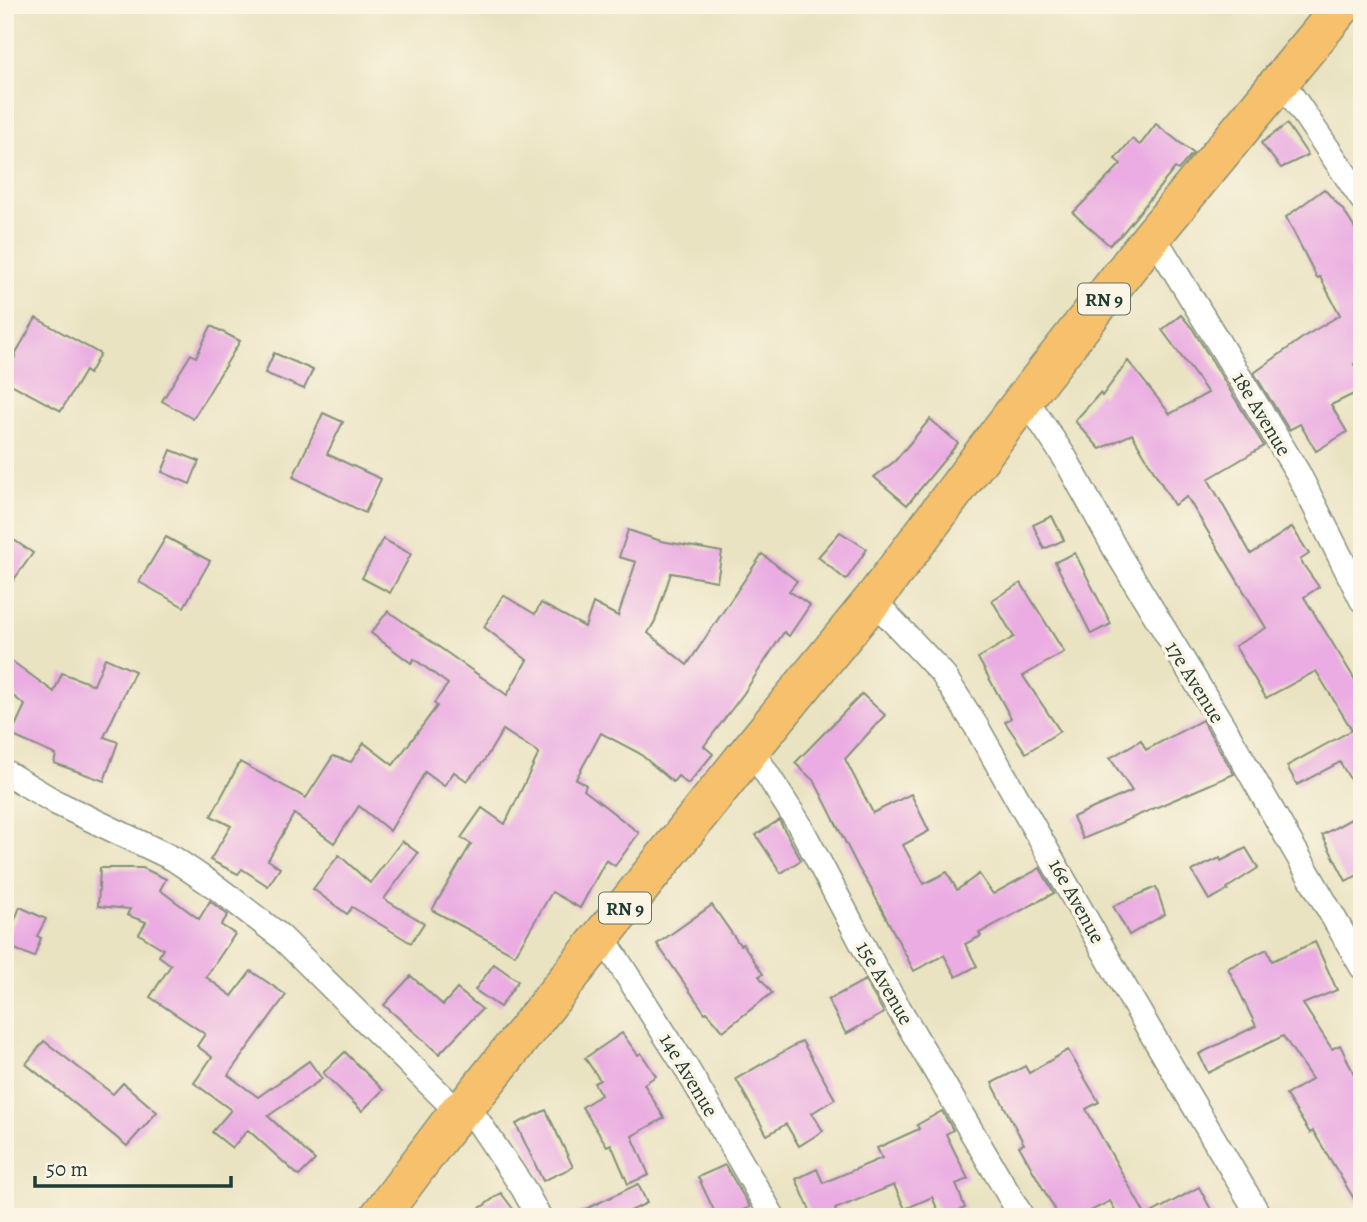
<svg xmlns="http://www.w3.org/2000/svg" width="1367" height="1222" font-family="Alegreya,serif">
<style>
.building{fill:#eaace2}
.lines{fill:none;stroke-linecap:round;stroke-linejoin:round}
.street-casing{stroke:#84907b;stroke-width:27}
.primary-casing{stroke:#84907b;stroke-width:41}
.street{stroke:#fff;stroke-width:24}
.primary{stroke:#f7c06c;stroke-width:38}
.labels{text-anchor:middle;stroke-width:7;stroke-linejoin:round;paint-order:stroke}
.shield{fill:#fcf5e5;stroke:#617469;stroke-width:2}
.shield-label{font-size:19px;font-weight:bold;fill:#1f3d34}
.street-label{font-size:21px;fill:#1f3d34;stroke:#fcf5e5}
</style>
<rect width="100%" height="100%" fill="#fcf5e5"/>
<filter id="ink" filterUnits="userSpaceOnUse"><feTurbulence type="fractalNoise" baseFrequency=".0143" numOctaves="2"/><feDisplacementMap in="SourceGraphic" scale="14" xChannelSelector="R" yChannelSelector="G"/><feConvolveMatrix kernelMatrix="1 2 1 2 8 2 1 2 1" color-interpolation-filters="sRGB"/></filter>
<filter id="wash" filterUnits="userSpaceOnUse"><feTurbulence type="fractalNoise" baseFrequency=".00686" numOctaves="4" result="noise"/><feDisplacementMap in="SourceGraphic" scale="28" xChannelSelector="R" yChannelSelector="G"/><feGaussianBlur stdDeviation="1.57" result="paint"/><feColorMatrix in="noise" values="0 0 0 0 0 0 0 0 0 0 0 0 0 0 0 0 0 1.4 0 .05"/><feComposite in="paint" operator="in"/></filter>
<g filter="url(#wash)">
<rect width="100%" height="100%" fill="#eae3c2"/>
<g id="blocks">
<g class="building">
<path d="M 1156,124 L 1193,153 L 1178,170 L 1175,168 L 1121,235 L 1109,245 L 1073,213 L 1121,164 L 1115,159 L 1132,139 L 1140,145 Z"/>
<path d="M 1287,124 L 1308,155 L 1281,168 L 1261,143 Z"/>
<path d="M 1324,189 L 1344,211 L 1362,240 L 1362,359 L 1354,364 L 1362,380 L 1362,390 L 1331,405 L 1347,432 L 1316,451 L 1300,424 L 1289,430 L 1254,373 L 1305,336 L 1340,315 L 1320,277 L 1317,278 L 1286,217 Z"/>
<path d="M 1181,315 L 1192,328 L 1264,446 L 1208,479 L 1251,554 L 1292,527 L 1309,554 L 1300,560 L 1319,587 L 1304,597 L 1362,691 L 1362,800 L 1340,762 L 1297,785 L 1287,766 L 1352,730 L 1316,671 L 1266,698 L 1235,646 L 1266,628 L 1187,497 L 1174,505 L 1132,434 L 1100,449 L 1075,421 L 1100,393 L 1102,396 L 1128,361 L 1170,414 L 1208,393 L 1162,330 Z"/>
<path d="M 36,318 L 100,354 L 89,374 L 85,371 L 61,411 L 5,381 L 5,374 L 15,357 L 14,356 Z"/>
<path d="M 211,326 L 240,341 L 193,419 L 162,401 L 191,354 L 196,357 Z"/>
<path d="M 274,353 L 313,370 L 304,389 L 265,373 Z"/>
<path d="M 323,413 L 343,422 L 327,454 L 381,479 L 365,513 L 293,477 Z"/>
<path d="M 930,419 L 958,443 L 907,505 L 874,477 L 895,461 Z"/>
<path d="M 171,450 L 199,461 L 190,484 L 162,472 Z"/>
<path d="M 1052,516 L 1064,540 L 1044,549 L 1033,525 Z"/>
<path d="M 628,530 L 661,541 L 722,552 L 717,581 L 671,573 L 655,621 L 648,633 L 687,665 L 762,554 L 797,581 L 789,591 L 810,605 L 789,636 L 784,632 L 744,693 L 704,746 L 713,754 L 688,784 L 678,776 L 673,782 L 639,753 L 601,733 L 576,779 L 586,785 L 584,790 L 639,833 L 615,866 L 606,860 L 580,908 L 552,892 L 515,955 L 432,910 L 471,844 L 461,838 L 482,808 L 505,824 L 539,753 L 503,730 L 484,761 L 467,781 L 454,772 L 444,786 L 425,772 L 390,831 L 359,806 L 334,843 L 294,814 L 268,860 L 280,868 L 268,886 L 242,869 L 238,874 L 210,860 L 231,826 L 211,816 L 240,762 L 306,798 L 333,756 L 351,762 L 364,743 L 393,765 L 437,706 L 434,703 L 448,684 L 414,659 L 411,663 L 371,633 L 388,611 L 507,695 L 527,660 L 484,627 L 503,595 L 535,614 L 541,603 L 585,627 L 593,603 L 618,616 L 636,562 L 619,557 Z"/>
<path d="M 840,532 L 867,549 L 846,580 L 818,557 Z"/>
<path d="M 5,534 L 33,553 L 5,592 Z"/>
<path d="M 166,537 L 210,561 L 184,607 L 139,582 Z"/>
<path d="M 383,539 L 411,554 L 390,593 L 362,578 Z"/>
<path d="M 1075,553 L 1111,624 L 1091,634 L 1055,562 Z"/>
<path d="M 1021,583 L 1064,652 L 1023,676 L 1060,731 L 1026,753 L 1005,722 L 1011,718 L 978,658 L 1014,637 L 992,600 Z"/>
<path d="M 5,656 L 54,692 L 62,673 L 94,685 L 105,658 L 135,671 L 104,737 L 118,742 L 104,781 L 54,763 L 56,755 L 11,735 L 25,705 L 5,690 Z"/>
<path d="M 862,694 L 885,715 L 845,759 L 873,813 L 911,794 L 929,831 L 903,845 L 924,884 L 947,872 L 957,890 L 979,874 L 993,894 L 1040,868 L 1054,893 L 979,933 L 981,936 L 965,944 L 977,966 L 956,977 L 944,955 L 914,971 L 869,885 L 859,869 L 815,782 L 795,763 Z"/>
<path d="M 1202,720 L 1234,774 L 1083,839 L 1073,817 L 1132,791 L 1110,758 L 1141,740 L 1146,750 Z"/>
<path d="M 1362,813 L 1362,873 L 1346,881 L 1322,835 Z"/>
<path d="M 779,820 L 801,860 L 781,873 L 756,835 Z"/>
<path d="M 402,841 L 418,853 L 384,899 L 424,923 L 411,943 L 352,907 L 347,914 L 313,889 L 339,855 L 370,883 Z"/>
<path d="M 1246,848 L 1258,868 L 1227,888 L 1228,890 L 1209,900 L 1192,871 L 1220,858 L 1221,861 Z"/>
<path d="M 100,868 L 143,868 L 166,879 L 160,890 L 199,919 L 210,901 L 228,915 L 221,925 L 235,934 L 206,977 L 232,996 L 251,971 L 286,995 L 228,1075 L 258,1097 L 309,1061 L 322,1079 L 268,1116 L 315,1160 L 299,1176 L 248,1130 L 232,1148 L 212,1132 L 231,1110 L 194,1083 L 212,1057 L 197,1046 L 205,1034 L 150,997 L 171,965 L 159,956 L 163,949 L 139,934 L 146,922 L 127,915 L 130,909 L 98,906 Z"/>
<path d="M 1156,887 L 1165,914 L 1129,935 L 1113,906 Z"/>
<path d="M 712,905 L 740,945 L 743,944 L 763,974 L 759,976 L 772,993 L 723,1031 L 707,1012 L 705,1013 L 657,944 Z"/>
<path d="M 20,907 L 46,919 L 37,936 L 41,938 L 34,957 L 5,945 Z"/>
<path d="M 1315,942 L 1337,990 L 1303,1004 L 1332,1049 L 1340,1045 L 1354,1074 L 1362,1070 L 1362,1212 L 1313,1131 L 1310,1133 L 1286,1095 L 1312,1079 L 1283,1036 L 1208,1073 L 1199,1054 L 1256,1026 L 1228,968 L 1267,949 L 1272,961 Z"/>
<path d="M 494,964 L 518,981 L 500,1007 L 475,990 Z"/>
<path d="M 411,976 L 443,1005 L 457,989 L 482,1009 L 439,1054 L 384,1005 Z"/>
<path d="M 865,980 L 884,1013 L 846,1034 L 828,1000 Z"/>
<path d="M 622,1033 L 638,1055 L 641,1053 L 656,1076 L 644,1084 L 664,1118 L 632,1136 L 649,1175 L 628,1184 L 611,1144 L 607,1146 L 582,1107 L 601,1095 L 594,1083 L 600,1080 L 585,1058 Z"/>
<path d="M 44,1041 L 113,1094 L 123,1083 L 157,1112 L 127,1146 L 26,1064 Z"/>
<path d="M 802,1041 L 835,1099 L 812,1113 L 823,1131 L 799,1146 L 786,1124 L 767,1135 L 736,1079 Z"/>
<path d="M 1068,1050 L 1099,1102 L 1086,1109 L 1146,1216 L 1199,1187 L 1215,1217 L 1119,1217 L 1110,1201 L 1079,1217 L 1059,1217 L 1019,1146 L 1024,1144 L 992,1083 L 1025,1066 L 1029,1073 Z"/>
<path d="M 345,1052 L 383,1090 L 362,1111 L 323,1073 Z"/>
<path d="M 546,1110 L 573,1167 L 543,1181 L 516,1124 Z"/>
<path d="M 942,1111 L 953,1130 L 946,1134 L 968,1179 L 956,1184 L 965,1208 L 941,1217 L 932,1197 L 905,1209 L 894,1185 L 835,1209 L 838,1217 L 813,1217 L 796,1179 L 817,1169 L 823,1183 L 882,1158 L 877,1148 L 919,1129 L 917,1125 Z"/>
<path d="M 725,1165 L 750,1207 L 728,1217 L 717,1217 L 698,1177 Z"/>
<path d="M 638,1184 L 647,1203 L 618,1217 L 569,1217 Z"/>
<path d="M 501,1193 L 519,1217 L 468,1217 Z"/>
</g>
</g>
</g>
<g filter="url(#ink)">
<use href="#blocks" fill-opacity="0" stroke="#84907b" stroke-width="2"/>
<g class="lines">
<g class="street-casing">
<g id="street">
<path d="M 1281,80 L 1362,199"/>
<path d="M 1153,235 L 1298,473 L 1362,600"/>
<path d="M 1025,398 L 1065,458 L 1118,554 L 1229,736 L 1362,967"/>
<path d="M 873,600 L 942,673 L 976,726 L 1133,1002 L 1260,1217"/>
<path d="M 751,749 L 799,824 L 876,970 L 1022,1217"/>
<path d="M 5,772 L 57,803 L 174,859 L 220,890 L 280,936 L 458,1112"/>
<path d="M 602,936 L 687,1069 L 773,1217"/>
<path d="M 467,1105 L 523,1188 L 539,1217"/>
</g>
</g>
<g class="primary-casing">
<path id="primary" d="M 379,1217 L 458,1112 L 467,1105 L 751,749 L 873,600 L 1025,398 L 1153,235 L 1343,5"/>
</g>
<use href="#street" class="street"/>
<use href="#primary" class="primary"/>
</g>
</g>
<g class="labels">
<g class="shield">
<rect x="1078" y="283.5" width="52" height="31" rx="5"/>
<rect x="599" y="892.5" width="52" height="31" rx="5"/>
</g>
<g class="shield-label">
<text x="1104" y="306">RN 9</text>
<text x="625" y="915">RN 9</text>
</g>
<g class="street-label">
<text transform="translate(1262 414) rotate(59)" y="7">18e Avenue</text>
<text transform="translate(1195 682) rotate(58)" y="7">17e Avenue</text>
<text transform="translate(1077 901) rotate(61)" y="7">16e Avenue</text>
<text transform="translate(885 983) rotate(60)" y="7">15e Avenue</text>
<text transform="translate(689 1075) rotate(59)" y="7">14e Avenue</text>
</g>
</g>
<rect width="1367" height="1222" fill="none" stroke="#fcf5e5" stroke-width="28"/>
<path d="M35 1176v10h196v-10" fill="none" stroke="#1f3d34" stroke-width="3.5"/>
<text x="46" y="1176" font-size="21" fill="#1f3d34" stroke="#fcf5e5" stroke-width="5" paint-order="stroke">50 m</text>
</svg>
